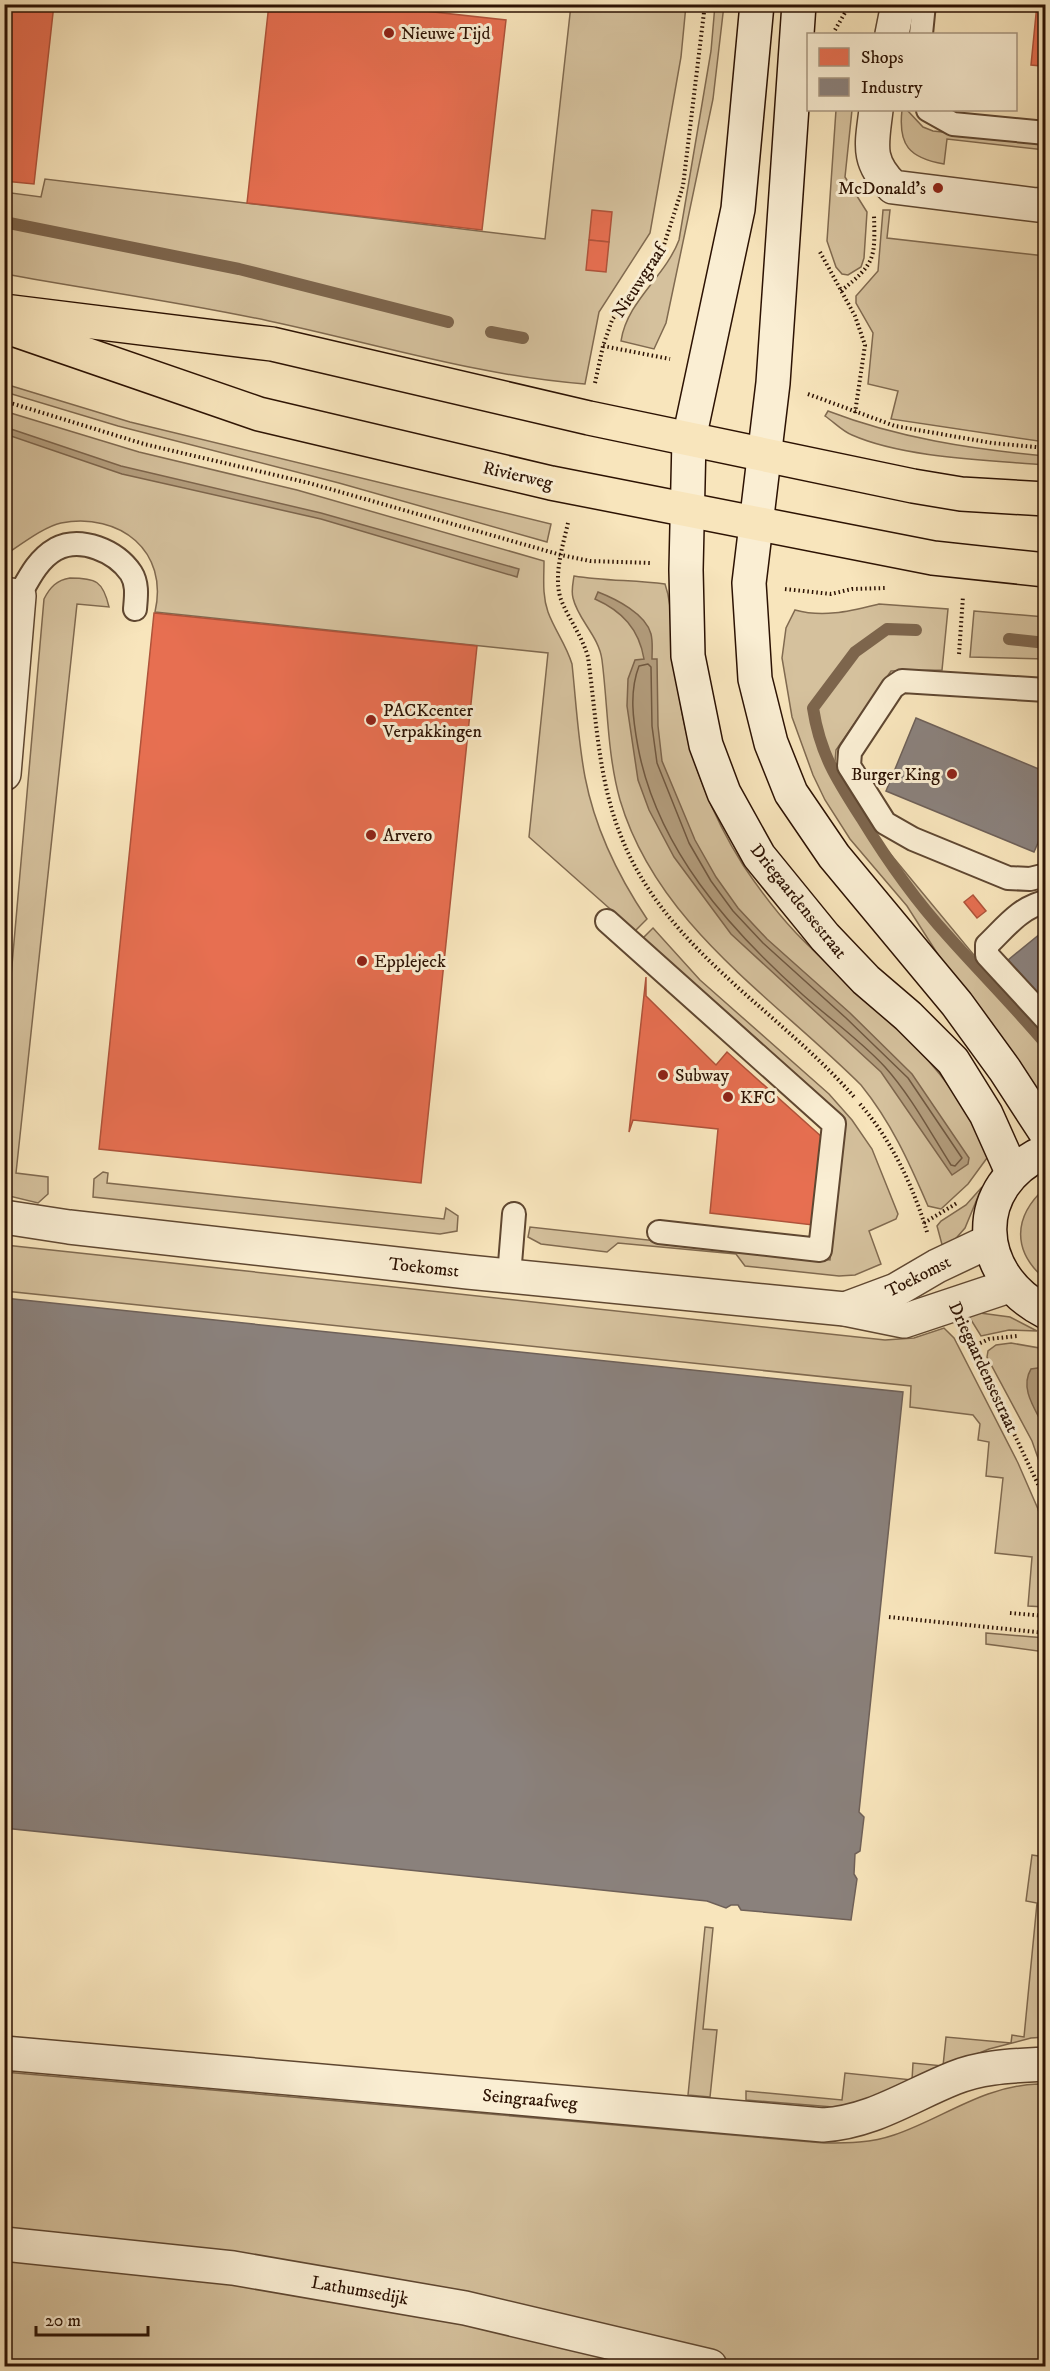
<svg xmlns="http://www.w3.org/2000/svg" width="1050" height="2371" font-family="'IM FELL DW Pica',serif">
<style>
.green{fill:#d5c19d;stroke:#806a50;stroke-width:1.5}
.water{fill:#b39d7d;stroke:#7d654c;stroke-width:1.5}
.shops{fill:#e76f51;stroke:#af533a;stroke-width:1.5}
.industry{fill:#8a817c;stroke:#6e6058;stroke-width:1.5}
.lines{fill:none;stroke-linecap:round;stroke-linejoin:round}
.shore{stroke:#705840;stroke-width:1.5}
.stream{stroke:#7d654c;stroke-width:12}
.lane-casing{stroke:#5f4731;stroke-width:26}
.street-casing{stroke:#5f4731;stroke-width:36}
.secondary-casing{stroke:#2c1203;stroke-width:36}
.primary-casing{stroke:#2c1203;stroke-width:36}
.path{stroke:#2c1203;stroke-width:4;stroke-dasharray:1.5 3;stroke-linecap:butt}
.lane{stroke:#faeed3;stroke-width:22}
.street{stroke:#faeed3;stroke-width:33}
.secondary{stroke:#faeed3;stroke-width:33}
.primary{stroke:#f8e5bc;stroke-width:33}
.poi-dot{fill:#8f2418;stroke:#faeed3;stroke-width:2}
.labels{text-anchor:middle;stroke-width:6;stroke-linejoin:round;paint-order:stroke}
.poi-label{font-size:18px;fill:#2c1203;stroke:#faeed3;text-anchor:start}
.street-label{font-size:18px;fill:#2c1203;stroke:#faeed3}
</style>
<rect width="100%" height="100%" fill="#f8e5bc"/>
<filter id="stains"><feTurbulence type="fractalNoise" baseFrequency=".00333" numOctaves="4"/><feColorMatrix values="0 0 0 0 .2 0 0 0 0 .09 0 0 0 0 .02 0 0 0 .5 -.17"/></filter>
<radialGradient id="worn" r=".72"><stop offset=".6" stop-color="#630" stop-opacity="0"/><stop offset="1" stop-color="#630" stop-opacity=".3"/></radialGradient>
<g class="green">
<path d="M 571,5 L 686,5 L 681,57 L 650,233 L 599,312 L 585,384 C 478,376 373,343 269,321 C 181,302 92,290 5,274 L 4,192 L 41,197 L 45,179 L 545,239 Z"/>
<path d="M 715,5 L 724,5 L 713,99 L 666,323 L 654,349 L 621,341 C 627,301 665,277 679,240 L 711,51 Z"/>
<path d="M 836,110 L 852,110 L 845,177 L 867,212 L 864,258 L 861,267 L 848,275 L 842,274 L 836,267 L 827,241 Z"/>
<path d="M 902,110 L 907,110 L 923,127 L 933,131 L 1045,143 L 1045,150 L 947,139 L 944,164 C 909,158 898,145 902,110 Z"/>
<path d="M 883,210 L 890,210 L 887,238 L 1045,256 L 1045,442 L 891,419 L 898,391 L 868,384 L 873,333 L 856,303 L 856,296 L 878,271 Z"/>
<path d="M 5,384 L 130,422 L 551,524 L 547,542 L 339,483 L 118,426 L 5,392 Z"/>
<path d="M 4,411 L 139,452 L 297,490 L 544,561 C 544,578 542,595 548,612 C 555,631 566,644 572,664 C 576,701 578,740 585,777 C 595,829 618,876 647,919 L 635,931 L 529,837 L 548,653 L 155,612 C 169,551 120,512 61,523 C 45,526 19,546 5,555 Z"/>
<path d="M 828,411 C 898,438 971,449 1045,456 L 1045,465 C 988,460 904,458 852,435 C 842,431 834,422 825,416 Z"/>
<path d="M 574,576 C 605,581 634,580 665,584 C 672,604 670,621 672,642 C 674,662 676,682 680,701 C 689,758 712,816 743,865 C 759,889 776,912 796,933 C 852,991 918,1036 962,1105 C 974,1123 983,1137 987,1158 L 968,1184 L 941,1209 L 928,1206 C 909,1162 891,1122 861,1085 C 773,997 657,925 620,800 C 607,753 608,707 602,660 C 599,636 578,620 573,598 C 571,591 573,583 574,576 Z"/>
<path d="M 70,578 C 96,578 103,581 109,607 L 77,604 L 16,1173 L 48,1177 L 48,1194 L 38,1203 L 5,1195 L 5,1045 L 44,599 C 50,587 57,580 70,578 Z"/>
<path d="M 879,604 L 948,609 L 942,670 L 891,671 L 836,750 L 835,762 L 878,839 L 1045,1041 L 1045,1110 L 953,978 L 907,906 L 850,839 L 825,800 L 813,775 L 792,717 L 782,658 L 786,628 L 795,610 C 824,618 850,611 879,604 Z"/>
<path d="M 974,611 L 1045,617 L 1045,659 L 970,657 Z"/>
<path d="M 653,928 L 700,980 L 829,1094 L 852,1120 L 872,1149 L 898,1214 L 896,1219 L 869,1231 L 881,1264 L 855,1275 L 839,1276 L 745,1266 L 736,1254 L 618,1243 L 607,1252 L 541,1244 L 528,1237 L 530,1227 L 830,1260 L 845,1118 L 643,938 Z"/>
<path d="M 103,1172 L 108,1173 L 107,1183 L 444,1219 L 446,1208 L 458,1216 L 457,1231 L 440,1234 L 93,1197 L 94,1179 Z"/>
<path d="M 982,1187 L 965,1228 L 944,1252 L 937,1226 L 941,1221 L 966,1205 Z"/>
<path d="M 1045,1188 L 1045,1279 C 1012,1251 1013,1217 1045,1188 Z"/>
<path d="M 5,1245 L 885,1340 L 914,1338 L 944,1328 L 954,1338 L 1018,1463 L 1038,1509 L 1045,1534 L 1045,1607 L 1028,1606 L 1032,1557 L 995,1553 L 1003,1478 L 986,1476 L 989,1442 L 978,1440 L 980,1424 L 973,1415 L 910,1407 L 911,1386 L 5,1291 Z"/>
<path d="M 980,1313 L 1010,1317 L 1037,1331 L 1009,1330 L 981,1336 L 968,1315 Z"/>
<path d="M 1011,1343 L 1045,1349 L 1045,1478 L 1032,1441 L 987,1357 L 988,1351 L 996,1345 Z"/>
<path d="M 986,1633 L 1045,1638 L 1045,1652 L 986,1644 Z"/>
<path d="M 1032,1855 L 1045,1857 L 1045,2037 L 1031,2038 L 989,2049 L 855,2105 L 833,2107 L 746,2100 L 746,2091 L 842,2100 L 845,2073 L 912,2080 L 913,2063 L 943,2066 L 946,2037 L 1011,2043 L 1012,2035 L 1024,2037 L 1037,1903 L 1026,1901 Z"/>
<path d="M 705,1927 L 713,1928 L 703,2029 L 717,2030 L 710,2097 L 688,2095 Z"/>
<path d="M 4,2072 L 824,2143 C 848,2143 871,2143 894,2135 C 944,2118 982,2086 1038,2084 L 1043,2090 L 1046,2114 L 1045,2366 L 729,2366 L 528,2314 L 5,2236 Z"/>
<path d="M 4,2255 L 364,2300 L 658,2366 L 5,2366 Z"/>
</g>
<g class="water">
<path d="M 5,427 L 121,466 L 321,513 L 519,569 L 517,577 L 321,519 L 122,474 L 5,434 Z"/>
<path d="M 598,592 C 616,599 646,614 651,634 C 653,642 652,651 652,659 L 657,659 L 658,726 L 662,761 L 695,840 L 716,877 L 738,908 L 767,939 L 850,1013 L 912,1074 L 969,1158 L 968,1164 L 952,1175 L 881,1072 L 731,934 L 674,857 L 649,810 L 638,780 L 627,706 L 628,679 L 635,660 L 644,659 C 639,629 622,611 595,599 Z"/>
<path d="M 1045,1367 L 1046,1367 L 1045,1429 C 1036,1410 1019,1389 1031,1369 Z"/>
</g>
<g class="shops">
<path d="M 4,4 L 54,4 L 34,184 L 4,181 Z"/>
<path d="M 269,4 L 425,4 L 425,11 L 506,20 L 482,230 L 247,203 Z"/>
<path d="M 1037,4 L 1046,4 L 1046,65 L 1041,66 L 1031,65 Z"/>
<path d="M 592,210 L 612,212 L 609,242 L 589,240 Z"/>
<path d="M 589,240 L 609,242 L 606,272 L 586,270 Z"/>
<path d="M 154,613 L 477,646 L 421,1183 L 99,1149 Z"/>
<path d="M 973,895 L 986,911 L 977,918 L 964,902 Z"/>
<path d="M 646,977 L 646,996 L 716,1065 L 727,1052 L 823,1138 L 813,1225 L 710,1213 L 718,1129 L 633,1120 L 629,1132 Z"/>
</g>
<g class="industry">
<path d="M 916,718 L 1046,772 L 1046,824 L 1034,852 L 886,791 Z"/>
<path d="M 1046,929 L 1046,1004 L 1008,960 Z"/>
<path d="M 4,1298 L 903,1392 L 859,1812 L 864,1817 L 860,1851 L 855,1854 L 854,1874 L 857,1879 L 851,1920 L 741,1910 L 738,1905 L 731,1905 L 726,1908 L 707,1901 L 4,1828 Z"/>
</g>
<g class="lines">
<path class="shore" d="M 648,664 L 651,667 L 652,726 L 657,763 L 689,843 L 711,881 L 733,911 L 763,943 L 846,1018 L 908,1078 L 962,1158 L 955,1166 L 951,1165 C 930,1132 911,1096 885,1067 C 860,1040 830,1019 803,995 C 728,928 657,848 638,747 C 633,720 629,692 639,666 Z"/>
<g class="stream">
<path d="M 4,222 L 239,269 L 448,322"/>
<path d="M 491,332 L 523,338"/>
<path d="M 916,630 L 887,629 L 855,652 L 813,708 C 820,754 837,780 862,819 C 887,860 915,900 948,936 C 980,972 1014,1006 1046,1044"/>
<path d="M 1009,639 L 1046,643"/>
</g>
<g class="lane-casing">
<g id="lane">
<path d="M 921,34 L 924,4"/>
<path d="M 928,110 L 953,124 L 1046,133"/>
<path d="M 19,596 C 29,578 38,559 56,549 C 81,536 116,551 131,573 C 138,584 136,597 135,609"/>
<path d="M 1046,690 L 902,681 L 893,687 L 850,752 L 849,766 L 885,823 L 913,839 L 1008,878 L 1030,879 L 1046,875"/>
<path d="M 1046,902 C 1021,906 1004,929 987,945 L 987,955 L 1046,1019"/>
<path d="M 607,921 L 834,1124 L 820,1250 L 659,1232"/>
<path d="M 509,1276 L 514,1214"/>
</g>
</g>
<g class="street-casing">
<g id="street">
<path d="M 892,34 L 898,4"/>
<path d="M 876,110 C 872,144 866,161 893,187 L 1037,205 L 1046,204"/>
<path d="M 4,594 L 19,596 L 4,774"/>
<path d="M 4,1217 L 69,1227 L 468,1272 L 845,1309 L 904,1321 L 1009,1286"/>
<path d="M 845,1309 L 896,1290 L 937,1266 L 990,1241"/>
<path d="M 4,2053 L 823,2125 C 872,2122 909,2096 954,2078 C 983,2066 1014,2066 1046,2064"/>
<path d="M 4,2244 L 233,2268 L 465,2308 L 710,2366"/>
</g>
</g>
<g class="secondary-casing">
<g id="secondary">
<path d="M 757,4 L 738,209 L 689,439 L 686,570 L 688,656 L 706,745 L 724,793 L 759,856 L 825,937 L 866,980 L 908,1016 L 953,1061 L 986,1114 L 1012,1172"/>
<path d="M 799,4 L 773,383 L 749,583 L 755,679 L 771,743 L 791,793 L 834,856 L 957,1004 L 1005,1070 L 1046,1133"/>
<path d="M 1046,1151 C 969,1185 973,1275 1046,1312"/>
</g>
</g>
<g class="primary-casing">
<g id="primary">
<path d="M 4,311 L 272,344 L 589,418 L 913,486 L 961,494 L 1046,499"/>
<path d="M 4,326 L 259,414 L 551,483 L 933,558 L 1046,570"/>
</g>
</g>
<g class="path">
<path d="M 835,30 L 850,4"/>
<path d="M 820,252 L 855,316 L 865,345 L 855,413"/>
<path d="M 841,291 C 876,263 875,258 874,215"/>
<path d="M 603,346 L 670,359"/>
<path d="M 595,383 L 603,346 L 612,320 L 664,245 L 683,186 L 705,4"/>
<path d="M 808,394 L 895,426 L 992,443 L 1046,448"/>
<path d="M 4,401 L 144,444 L 309,483 L 561,555 L 590,561 L 651,563"/>
<path d="M 568,523 C 563,545 552,579 562,602 C 570,621 582,636 588,657 C 596,715 598,776 619,831 C 662,948 777,1008 855,1098"/>
<path d="M 785,589 L 831,594 L 852,589 L 887,588"/>
<path d="M 959,654 L 963,596"/>
<path d="M 860,1104 C 892,1141 913,1186 927,1232"/>
<path d="M 924,1223 L 957,1203"/>
<path d="M 968,1337 L 1046,1501"/>
<path d="M 972,1347 L 989,1339 L 1017,1336"/>
<path d="M 1010,1613 L 1046,1616"/>
<path d="M 889,1617 L 1046,1633"/>
</g>
<use href="#lane" class="lane"/>
<use href="#street" class="street"/>
<use href="#secondary" class="secondary"/>
<use href="#primary" class="primary"/>
</g>
<g class="poi-dot">
<circle cx="389" cy="33" r="6"/>
<circle cx="938" cy="188" r="6"/>
<circle cx="371" cy="720" r="6"/>
<circle cx="952" cy="774" r="6"/>
<circle cx="371" cy="835" r="6"/>
<circle cx="362" cy="961" r="6"/>
<circle cx="663" cy="1075" r="6"/>
<circle cx="728" cy="1097" r="6"/>
</g>
<g class="labels">
<g class="poi-label">
<text x="401" y="39">Nieuwe Tijd</text>
<text x="926" y="194" text-anchor="end">McDonald's</text>
<text x="383" y="716">PACKcenter<tspan x="383" dy="21">Verpakkingen</tspan></text>
<text x="940" y="780" text-anchor="end">Burger King</text>
<text x="383" y="841">Arvero</text>
<text x="374" y="967">Epplejeck</text>
<text x="675" y="1081">Subway</text>
<text x="740" y="1103">KFC</text>
</g>
<g class="street-label">
<text transform="translate(639 281) rotate(-57)" y="6">Nieuwgraaf</text>
<text transform="translate(518 475) rotate(13)" y="6">Rivierweg</text>
<text transform="translate(799 901) rotate(51)" y="6">Driegaardensestraat</text>
<text transform="translate(424 1267) rotate(6)" y="6">Toekomst</text>
<text transform="translate(918 1276) rotate(-27)" y="6">Toekomst</text>
<text transform="translate(984 1367) rotate(65)" y="6">Driegaardensestraat</text>
<text transform="translate(530 2099) rotate(5)" y="6">Seingraafweg</text>
<text transform="translate(360 2290) rotate(10)" y="6">Lathumsedijk</text>
</g>
</g>
<rect width="1050" height="2371" fill="none" stroke="#f8e5bc" stroke-width="24"/>
<rect x="6" y="6" width="1038" height="2359" fill="none" stroke="#2c1203" stroke-width="3"/>
<rect x="12" y="12" width="1026" height="2347" fill="none" stroke="#2c1203" stroke-width="1.5"/>
<rect x="807" y="33" width="210" height="78" fill="#faeed3" stroke="#a89680" stroke-width="1.5"/>
<rect x="819" y="48" width="30" height="18" fill="#e76f51" stroke="#a89680" stroke-width="1.5"/>
<text x="861" y="63" font-size="18" fill="#2c1203">Shops</text>
<rect x="819" y="78" width="30" height="18" fill="#8a817c" stroke="#a89680" stroke-width="1.5"/>
<text x="861" y="93" font-size="18" fill="#2c1203">Industry</text>
<path d="M36 2326v9h112v-9" fill="none" stroke="#2c1203" stroke-width="3"/>
<text x="45" y="2326" font-size="18" fill="#2c1203" stroke="#faeed3" stroke-width="4.5" paint-order="stroke">20 m</text>
<rect width="100%" height="100%" filter="url(#stains)"/>
<rect width="100%" height="100%" fill="url(#worn)"/>
</svg>
